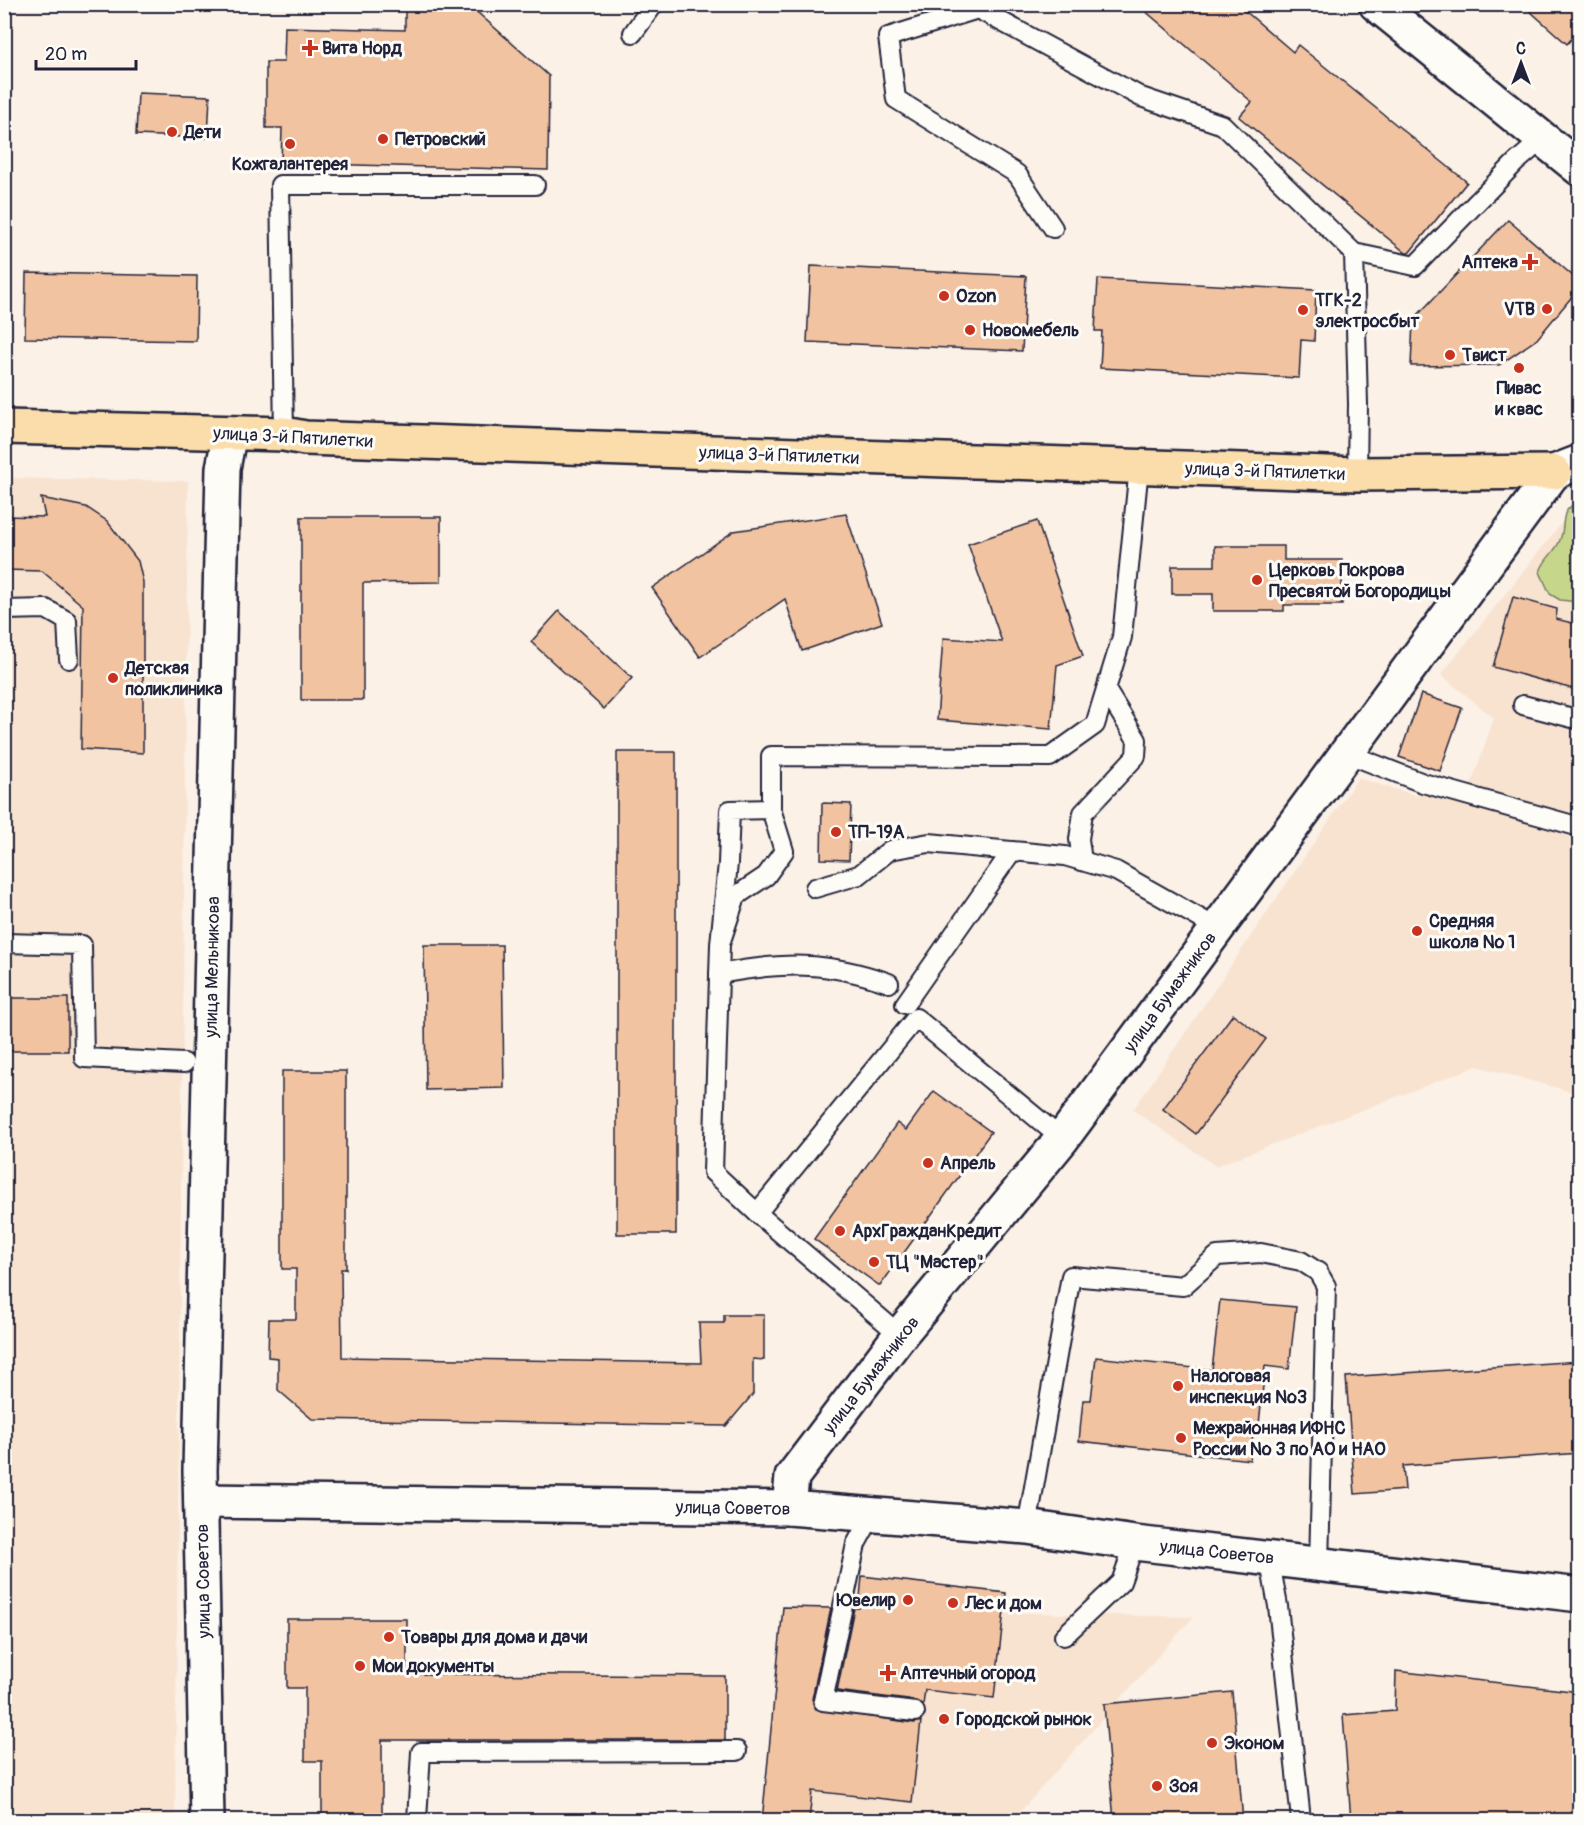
<svg xmlns="http://www.w3.org/2000/svg" width="1584" height="1825" font-family="Pangolin,sans-serif">
<style>
.built{fill:#f8e3d1}
.green{fill:#c6d78c;stroke:#747c64;stroke-width:1.5}
.building{fill:#f2c3a1;stroke:#22223b;stroke-width:1.5}
.lines{fill:none;stroke-linecap:round;stroke-linejoin:round}
.service-casing{stroke:#22223b;stroke-width:22}
.tertiary-casing{stroke:#22223b;stroke-width:38}
.secondary-casing{stroke:#22223b;stroke-width:38}
.primary-casing{stroke:#22223b;stroke-width:38}
.service{stroke:#fdfcf7;stroke-width:18}
.tertiary{stroke:#fdfcf7;stroke-width:33}
.secondary{stroke:#fdfcf7;stroke-width:33}
.primary{stroke:#faddab;stroke-width:33}
.poi-dot{fill:#c8321e;stroke:#fdfcf7;stroke-width:2}
.labels{text-anchor:middle;stroke-width:6;stroke-linejoin:round;paint-order:stroke}
.poi-label{font-size:18px;font-weight:bold;fill:#22223b;stroke:#fdfcf7;text-anchor:start}
.street-label{font-size:18px;fill:#22223b;stroke:#fdfcf7}
</style>
<rect width="100%" height="100%" fill="#fbf1e6"/>
<filter id="ink" filterUnits="userSpaceOnUse"><feTurbulence type="fractalNoise" baseFrequency=".0167" numOctaves="2"/><feDisplacementMap in="SourceGraphic" scale="12" xChannelSelector="R" yChannelSelector="G"/><feConvolveMatrix kernelMatrix="1 2 1 2 8 2 1 2 1" color-interpolation-filters="sRGB"/></filter>
<g filter="url(#ink)">
<g class="built">
<path d="M 5,478 L 188,481 L 175,1820 L 5,1820 Z"/>
<path d="M 1579,501 L 1579,1094 L 1477,1066 L 1216,1166 L 1133,1110 L 1358,778 L 1418,796 L 1425,774 L 1470,788 L 1494,718 L 1441,675 Z"/>
<path d="M 783,1607 L 1193,1617 L 1013,1820 L 786,1820 Z"/>
</g>
<path class="green" d="M 1579,501 L 1579,602 L 1560,600 L 1550,594 L 1540,572 C 1544,558 1556,552 1560,540 C 1567,521 1557,513 1579,501 Z"/>
<g class="building">
<path d="M 1137,4 L 1237,4 L 1293,52 L 1298,45 L 1467,182 L 1409,253 L 1406,253 L 1239,117 L 1252,102 Z"/>
<path d="M 1522,4 L 1580,4 L 1580,29 L 1567,44 Z"/>
<path d="M 405,5 L 469,5 L 549,76 L 548,170 L 281,163 L 282,128 L 266,128 L 266,62 L 284,62 L 285,27 L 405,30 Z"/>
<path d="M 138,93 L 210,96 L 208,138 L 136,135 Z"/>
<path d="M 1508,220 L 1580,282 L 1580,287 L 1537,339 L 1499,365 L 1411,366 L 1413,320 Z"/>
<path d="M 811,266 L 1026,276 L 1022,351 L 807,342 Z"/>
<path d="M 26,273 L 197,276 L 196,341 L 25,338 Z"/>
<path d="M 1098,279 L 1316,290 L 1314,341 L 1301,340 L 1299,378 L 1100,368 L 1102,331 L 1095,331 Z"/>
<path d="M 41,498 L 86,507 L 107,521 L 138,561 L 143,582 L 143,753 L 81,749 L 83,606 L 42,571 L 4,570 L 4,516 L 45,517 Z"/>
<path d="M 846,514 L 882,623 L 802,651 L 785,599 L 700,657 L 652,588 L 734,531 Z"/>
<path d="M 301,517 L 441,517 L 441,582 L 363,583 L 363,700 L 301,700 Z"/>
<path d="M 1037,521 L 1083,656 L 1057,665 L 1051,729 L 937,720 L 943,638 L 1002,642 L 968,544 Z"/>
<path d="M 1215,546 L 1284,546 L 1284,560 L 1342,560 L 1342,605 L 1284,605 L 1284,611 L 1213,611 L 1213,594 L 1172,594 L 1172,566 L 1215,566 Z"/>
<path d="M 1513,597 L 1557,609 L 1556,619 L 1580,625 L 1580,691 L 1493,667 Z"/>
<path d="M 559,611 L 632,678 L 604,709 L 531,642 Z"/>
<path d="M 1421,694 L 1462,708 L 1440,771 L 1399,757 Z"/>
<rect x="617" y="752" width="59" height="482"/>
<path d="M 822,803 L 851,804 L 849,860 L 821,859 Z"/>
<path d="M 424,945 L 502,945 L 504,1088 L 426,1090 Z"/>
<rect x="4" y="998" width="64" height="53"/>
<path d="M 1233,1014 L 1266,1039 L 1196,1134 L 1163,1109 Z"/>
<path d="M 282,1071 L 346,1071 L 346,1269 L 341,1269 L 342,1357 L 701,1363 L 699,1323 L 724,1323 L 724,1315 L 764,1315 L 764,1360 L 753,1359 L 753,1394 L 726,1426 L 312,1419 L 278,1390 L 278,1358 L 268,1357 L 269,1319 L 296,1319 L 296,1269 L 282,1269 Z"/>
<path d="M 934,1091 L 991,1132 L 880,1286 L 814,1239 L 897,1123 L 906,1130 Z"/>
<path d="M 1220,1300 L 1296,1307 L 1289,1369 L 1265,1366 L 1258,1434 L 1253,1433 L 1250,1460 L 1079,1441 L 1083,1400 L 1091,1400 L 1096,1357 L 1212,1370 Z"/>
<path d="M 1580,1361 L 1580,1453 L 1403,1466 L 1405,1490 L 1355,1494 L 1346,1377 Z"/>
<path d="M 862,1576 L 1006,1593 L 994,1698 L 925,1690 L 923,1705 L 916,1701 L 837,1691 L 854,1608 L 859,1608 Z"/>
<path d="M 783,1607 L 831,1608 L 812,1699 L 816,1709 L 914,1723 L 921,1721 L 912,1802 L 812,1791 L 809,1821 L 762,1821 Z"/>
<path d="M 287,1619 L 407,1619 L 407,1674 L 725,1676 L 725,1740 L 382,1740 L 382,1821 L 322,1821 L 322,1761 L 305,1761 L 305,1688 L 287,1688 Z"/>
<path d="M 1396,1671 L 1580,1692 L 1580,1821 L 1351,1821 L 1343,1715 L 1395,1711 Z"/>
<path d="M 1232,1692 L 1243,1821 L 1114,1821 L 1104,1704 Z"/>
</g>
<g class="lines">
<g class="service-casing">
<g id="service">
<path d="M 633,33 L 654,4"/>
<path d="M 1053,228 L 1017,174 L 896,99 L 888,37 L 978,9 L 1141,97 L 1223,125 L 1354,253"/>
<path d="M 284,434 L 280,185 L 535,185"/>
<path d="M 1357,474 L 1358,404 L 1354,253 L 1415,266 L 1515,163 L 1544,138"/>
<path d="M 4,610 L 46,609 L 67,621 L 69,659"/>
<path d="M 1523,705 L 1580,720"/>
<path d="M 1346,753 L 1423,783 L 1580,827"/>
<path d="M 771,809 L 771,756 L 1050,757 L 1095,725 L 1122,637 L 1139,467"/>
<path d="M 1082,861 L 1079,839 L 1083,813 L 1136,756 L 1137,740 L 1106,690"/>
<path d="M 815,888 L 859,875 L 890,850 L 929,843 L 1065,856 L 1116,871 L 1217,928"/>
<path d="M 4,943 L 82,945 L 84,1058 L 184,1063"/>
<path d="M 720,944 L 736,896 L 766,876 L 784,851 L 771,809 L 730,810 L 728,863 L 720,944 L 713,1172 L 757,1213"/>
<path d="M 719,974 C 783,962 827,961 889,983"/>
<path d="M 905,1004 L 1012,851"/>
<path d="M 900,1335 L 757,1213 L 916,1018 L 1062,1139"/>
<path d="M 872,1515 L 856,1544 L 823,1701 L 915,1712"/>
<path d="M 1027,1527 L 1071,1276 L 1183,1286 L 1217,1256 L 1261,1253 L 1301,1261 L 1318,1272 L 1326,1286 L 1319,1565"/>
<path d="M 1269,1557 L 1278,1606 L 1301,1820"/>
<path d="M 1064,1636 L 1121,1582 L 1135,1543"/>
<path d="M 417,1820 L 421,1752 L 737,1751"/>
</g>
</g>
<g class="tertiary-casing">
<g id="tertiary">
<path d="M 201,1501 L 789,1508 L 1027,1527 L 1135,1543 L 1580,1595"/>
<path d="M 789,1508 L 792,1477 L 900,1335 L 1062,1139 L 1554,472"/>
<path d="M 207,1820 L 200,1471 L 223,468 L 230,433"/>
</g>
</g>
<g class="secondary-casing">
<g id="secondary">
<path d="M 1376,4 L 1580,169"/>
<path d="M 1554,472 L 1580,462"/>
</g>
</g>
<g class="primary-casing">
<path id="primary" d="M 4,427 L 284,434 L 305,438 L 1357,474 L 1554,472"/>
</g>
<use href="#service" class="service"/>
<use href="#tertiary" class="tertiary"/>
<use href="#secondary" class="secondary"/>
<use href="#primary" class="primary"/>
</g>
</g>
<g class="poi-dot">
<path d="M307 39h6v6h6v6h-6v6h-6v-6h-6v-6h6z"/>
<circle cx="172" cy="132" r="6"/>
<circle cx="383" cy="139" r="6"/>
<circle cx="290" cy="144" r="6"/>
<path d="M1527 253h6v6h6v6h-6v6h-6v-6h-6v-6h6z"/>
<circle cx="944" cy="296" r="6"/>
<circle cx="1547" cy="309" r="6"/>
<circle cx="1303" cy="310" r="6"/>
<circle cx="970" cy="330" r="6"/>
<circle cx="1450" cy="355" r="6"/>
<circle cx="1519" cy="368" r="6"/>
<circle cx="1257" cy="580" r="6"/>
<circle cx="113" cy="678" r="6"/>
<circle cx="836" cy="832" r="6"/>
<circle cx="1417" cy="931" r="6"/>
<circle cx="928" cy="1163" r="6"/>
<circle cx="840" cy="1231" r="6"/>
<circle cx="874" cy="1262" r="6"/>
<circle cx="1178" cy="1386" r="6"/>
<circle cx="1181" cy="1438" r="6"/>
<circle cx="908" cy="1600" r="6"/>
<circle cx="953" cy="1603" r="6"/>
<circle cx="389" cy="1637" r="6"/>
<circle cx="360" cy="1666" r="6"/>
<path d="M885 1664h6v6h6v6h-6v6h-6v-6h-6v-6h6z"/>
<circle cx="944" cy="1719" r="6"/>
<circle cx="1212" cy="1743" r="6"/>
<circle cx="1157" cy="1786" r="6"/>
</g>
<g class="labels">
<g class="poi-label">
<text x="322" y="54">Вита Норд</text>
<text x="184" y="138">Дети</text>
<text x="395" y="145">Петровский</text>
<text x="290" y="170" text-anchor="middle">Кожгалантерея</text>
<text x="1518" y="268" text-anchor="end">Аптека</text>
<text x="956" y="302">Ozon</text>
<text x="1315" y="306">ТГК-2<tspan x="1315" dy="21">электросбыт</tspan></text>
<text x="1535" y="315" text-anchor="end">VTB</text>
<text x="982" y="336">Новомебель</text>
<text x="1462" y="361">Твист</text>
<text x="1519" y="394" text-anchor="middle">Пивас<tspan x="1519" dy="21">и квас</tspan></text>
<text x="1269" y="576">Церковь Покрова<tspan x="1269" dy="21">Пресвятой Богородицы</tspan></text>
<text x="125" y="674">Детская<tspan x="125" dy="21">поликлиника</tspan></text>
<text x="848" y="838">ТП-19А</text>
<text x="1429" y="927">Средняя<tspan x="1429" dy="21">школа № 1</tspan></text>
<text x="940" y="1169">Апрель</text>
<text x="852" y="1237">АрхГражданКредит</text>
<text x="886" y="1268">ТЦ "Мастер"</text>
<text x="1190" y="1382">Налоговая<tspan x="1190" dy="21">инспекция №3</tspan></text>
<text x="1193" y="1434">Межрайонная ИФНС<tspan x="1193" dy="21">России № 3 по АО и НАО</tspan></text>
<text x="896" y="1606" text-anchor="end">Ювелир</text>
<text x="965" y="1609">Лес и дом</text>
<text x="401" y="1643">Товары для дома и дачи</text>
<text x="372" y="1672">Мои документы</text>
<text x="900" y="1679">Аптечный огород</text>
<text x="956" y="1725">Городской рынок</text>
<text x="1224" y="1749">Эконом</text>
<text x="1169" y="1792">Зоя</text>
</g>
<g class="street-label">
<text transform="translate(293 437) rotate(3)" y="6">улица 3-й Пятилетки</text>
<text transform="translate(779 455) rotate(2)" y="6">улица 3-й Пятилетки</text>
<text transform="translate(1265 471) rotate(2)" y="6">улица 3-й Пятилетки</text>
<text transform="translate(212 967) rotate(-89)" y="6">улица Мельникова</text>
<text transform="translate(1170 992) rotate(-54)" y="6">улица Бумажников</text>
<text transform="translate(871 1375) rotate(-52)" y="6">улица Бумажников</text>
<text transform="translate(733 1508) rotate(1)" y="6">улица Советов</text>
<text transform="translate(1217 1552) rotate(6)" y="6">улица Советов</text>
<text transform="translate(203 1581) rotate(-91)" y="6">улица Советов</text>
</g>
</g>
<rect width="1584" height="1825" fill="none" stroke="#fdfcf7" stroke-width="24"/>
<rect x="12" y="12" width="1560" height="1801" fill="none" stroke="#22223b" stroke-width="2" filter="url(#ink)"/>
<g transform="translate(1521 63)" stroke="#fdfcf7" stroke-width="4.5" paint-order="stroke">
<path d="M0-4.5L10 22L0 15L-10 22Z" fill="#22223b"/>
<text y="-9" font-size="16" font-weight="bold" text-anchor="middle" fill="#22223b">С</text>
</g>
<path d="M36 60v9h100v-9" fill="none" stroke="#22223b" stroke-width="3"/>
<text x="45" y="60" font-size="18" fill="#22223b" stroke="#fdfcf7" stroke-width="4.5" paint-order="stroke">20 m</text>
</svg>
